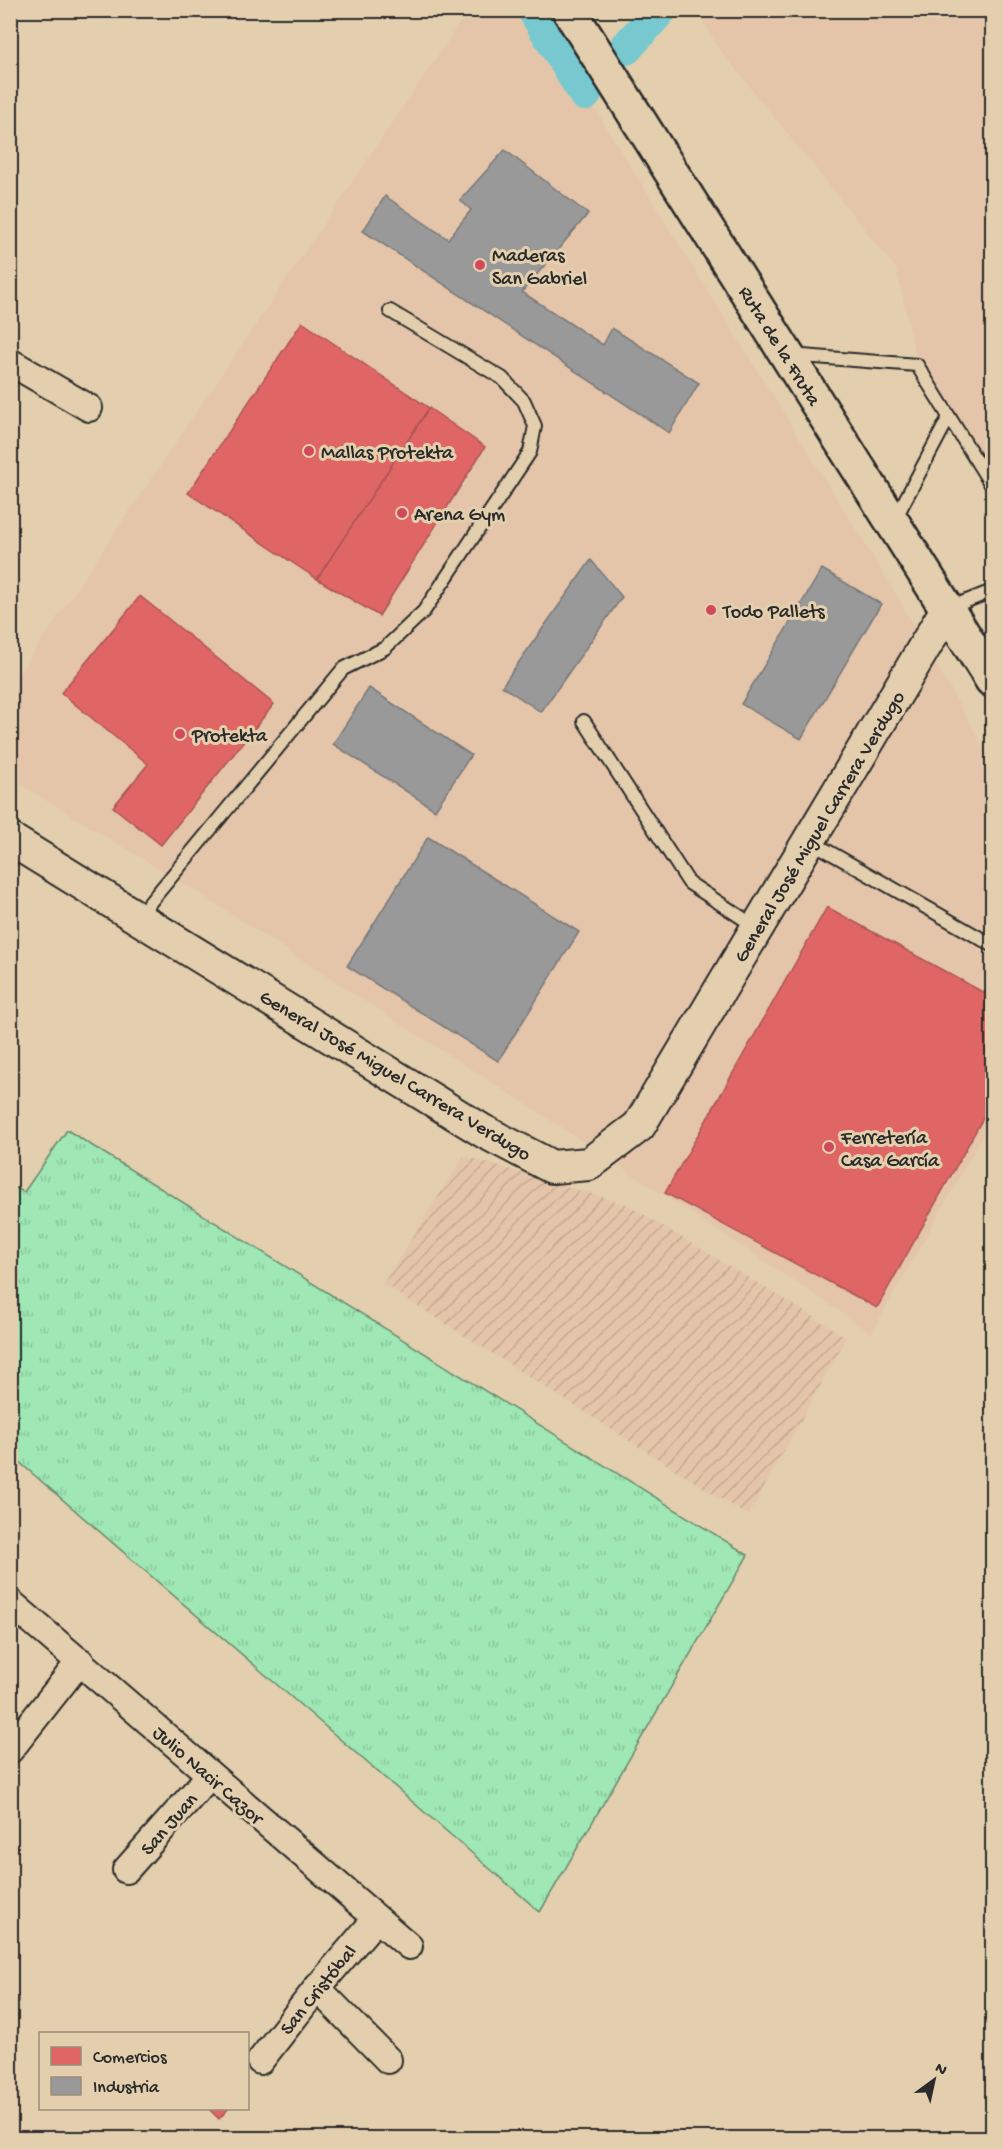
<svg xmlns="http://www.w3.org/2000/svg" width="1003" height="2149" font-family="'Gochi Hand',sans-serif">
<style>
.built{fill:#e4c5aa}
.industrial{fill:url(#industrial-furrows)}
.grass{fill:url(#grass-tufts);stroke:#658970;stroke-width:1.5}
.shops{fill:#e06666;stroke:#aa5454;stroke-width:1.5}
.industry{fill:#999;stroke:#787878;stroke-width:1.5}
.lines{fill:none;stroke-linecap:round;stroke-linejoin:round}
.canal{stroke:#77c9cf;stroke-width:34}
.service-casing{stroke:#2b2b2b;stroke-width:16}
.minor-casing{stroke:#2b2b2b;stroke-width:30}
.tertiary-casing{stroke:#2b2b2b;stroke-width:36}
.trunk-casing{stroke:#2b2b2b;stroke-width:38}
.service{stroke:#e3cfad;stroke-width:12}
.minor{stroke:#e3cfad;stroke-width:26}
.tertiary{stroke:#e3cfad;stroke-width:32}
.trunk{stroke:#e3cfad;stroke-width:33}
.poi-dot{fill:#d1495b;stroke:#e3cfad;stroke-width:2}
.labels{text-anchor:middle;stroke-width:6;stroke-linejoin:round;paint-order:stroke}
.poi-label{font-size:20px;fill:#2b2b2b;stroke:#e3cfad;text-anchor:start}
.street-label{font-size:20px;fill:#2b2b2b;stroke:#e3cfad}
</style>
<defs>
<pattern id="industrial-furrows" width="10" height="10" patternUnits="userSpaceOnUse" patternTransform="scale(1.5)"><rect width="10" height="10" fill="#e4c5aa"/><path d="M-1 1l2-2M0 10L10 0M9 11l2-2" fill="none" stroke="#c4a992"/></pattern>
<pattern id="grass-tufts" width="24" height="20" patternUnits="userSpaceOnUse" patternTransform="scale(1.5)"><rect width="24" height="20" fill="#9fe7b4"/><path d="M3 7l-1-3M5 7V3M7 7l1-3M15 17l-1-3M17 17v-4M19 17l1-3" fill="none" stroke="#89c69b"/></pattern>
</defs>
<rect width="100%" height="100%" fill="#e3cfad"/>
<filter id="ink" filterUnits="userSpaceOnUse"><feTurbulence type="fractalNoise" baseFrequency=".0167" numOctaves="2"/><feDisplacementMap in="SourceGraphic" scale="12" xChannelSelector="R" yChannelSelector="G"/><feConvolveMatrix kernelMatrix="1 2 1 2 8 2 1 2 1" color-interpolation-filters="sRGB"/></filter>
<g filter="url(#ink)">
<g class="built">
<path d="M 468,11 L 534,11 L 893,589 L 992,762 L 992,1119 L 872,1333 L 540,1113 L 394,1020 L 196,891 L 11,779 L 10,687 Z"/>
<path d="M 698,11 L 992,11 L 992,486 L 917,365 L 897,270 L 717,46 Z"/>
</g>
<path class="industrial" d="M 464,1156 L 626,1204 L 847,1337 L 748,1516 L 383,1284 Z"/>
<path class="grass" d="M 67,1130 L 748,1555 L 540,1912 L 11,1455 L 11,1186 L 24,1192 Z"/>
<g class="shops">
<path d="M 302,322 L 429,408 L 317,579 L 188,493 Z"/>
<path d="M 429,408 L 485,447 L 379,616 L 317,579 Z"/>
<path d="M 140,596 L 274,704 L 161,845 L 113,807 L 148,764 L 61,693 Z"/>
<path d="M 827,907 L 992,997 L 992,1102 L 877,1308 L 665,1193 Z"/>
<path d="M 208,2108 L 229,2108 L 219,2119 Z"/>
</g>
<g class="industry">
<path d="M 505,150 L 588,214 L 522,292 L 603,345 L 612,328 L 699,383 L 669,433 L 363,231 L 385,196 L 448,239 L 471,210 L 460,200 Z"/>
<path d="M 591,560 L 622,597 L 541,712 L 502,686 Z"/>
<path d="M 822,569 L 881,604 L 801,739 L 741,704 Z"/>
<path d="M 369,688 L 471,755 L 435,810 L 333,744 Z"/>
<path d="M 428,837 L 579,932 L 498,1061 L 347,966 Z"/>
</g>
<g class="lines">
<g class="canal">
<path d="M 534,10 L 585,94"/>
<path d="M 626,48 L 660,10"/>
</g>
<g class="service-casing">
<g id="service">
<path d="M 790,355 L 917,365 L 992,486"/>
<path d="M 895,519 L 949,417"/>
<path d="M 949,608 L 992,591"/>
<path d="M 584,721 L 689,883 L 756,927"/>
<path d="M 810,841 L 992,945"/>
<path d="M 138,917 L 343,669 L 385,648 L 424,611 L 530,452 L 535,426 L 524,401 L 502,378 L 390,311"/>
</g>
</g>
<g class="minor-casing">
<g id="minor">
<path d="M 10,362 L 89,408"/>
<path d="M 10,1602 L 409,1946"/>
<path d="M 10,1750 L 80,1661"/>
<path d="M 126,1870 L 210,1775"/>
<path d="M 317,1988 L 388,2060"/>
<path d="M 260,2061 L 317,1988 L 376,1919"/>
</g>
</g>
<g class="tertiary-casing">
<path id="tertiary" d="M 10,839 L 483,1131 L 552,1167 L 589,1164 L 639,1126 L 947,609"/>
</g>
<g class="trunk-casing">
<path id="trunk" d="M 569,10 L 992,680"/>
</g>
<use href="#service" class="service"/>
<use href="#minor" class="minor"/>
<use href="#tertiary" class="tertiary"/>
<use href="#trunk" class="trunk"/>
</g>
</g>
<g class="poi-dot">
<circle cx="480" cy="265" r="6"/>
<circle cx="309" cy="451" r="6"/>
<circle cx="402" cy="513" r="6"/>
<circle cx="711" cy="610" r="6"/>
<circle cx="180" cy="734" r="6"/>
<circle cx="829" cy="1147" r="6"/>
</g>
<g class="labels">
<g class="poi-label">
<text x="492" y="261">Maderas<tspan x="492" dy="23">San Gabriel</tspan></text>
<text x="321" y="458">Mallas Protekta</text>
<text x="414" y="520">Arena Gym</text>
<text x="723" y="617">Todo Pallets</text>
<text x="192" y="741">Protekta</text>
<text x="841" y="1143">Ferretería<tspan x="841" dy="23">Casa García</tspan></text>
</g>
<g class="street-label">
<text transform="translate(781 345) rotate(58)" y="7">Ruta de la Fruta</text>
<text transform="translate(818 826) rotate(-59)" y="7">General José Miguel Carrera Verdugo</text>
<text transform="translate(396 1074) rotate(31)" y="7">General José Miguel Carrera Verdugo</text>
<text transform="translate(209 1774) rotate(41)" y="7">Julio Nacir Cazor</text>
<text transform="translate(168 1823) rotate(-49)" y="7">San Juan</text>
<text transform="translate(317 1989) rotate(-51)" y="7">San Cristóbal</text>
</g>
</g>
<rect width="1003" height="2149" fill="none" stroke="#e3cfad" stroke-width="36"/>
<rect x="18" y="18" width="967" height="2113" fill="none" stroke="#2b2b2b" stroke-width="2" filter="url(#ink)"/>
<rect x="39" y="2032" width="210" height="78" fill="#e3cfad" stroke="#998d79" stroke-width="1.5"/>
<rect x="51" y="2047" width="30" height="18" fill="#e06666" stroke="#998d79" stroke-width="1.5"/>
<text x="93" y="2062" font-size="18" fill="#2b2b2b">Comercios</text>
<rect x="51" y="2077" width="30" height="18" fill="#999999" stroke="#998d79" stroke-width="1.5"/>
<text x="93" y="2092" font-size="18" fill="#2b2b2b">Industria</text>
<g transform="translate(934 2080) rotate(33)" stroke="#e3cfad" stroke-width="4.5" paint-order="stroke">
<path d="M0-4.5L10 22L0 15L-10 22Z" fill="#2b2b2b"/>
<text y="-9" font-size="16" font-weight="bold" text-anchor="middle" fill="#2b2b2b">N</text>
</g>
</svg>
